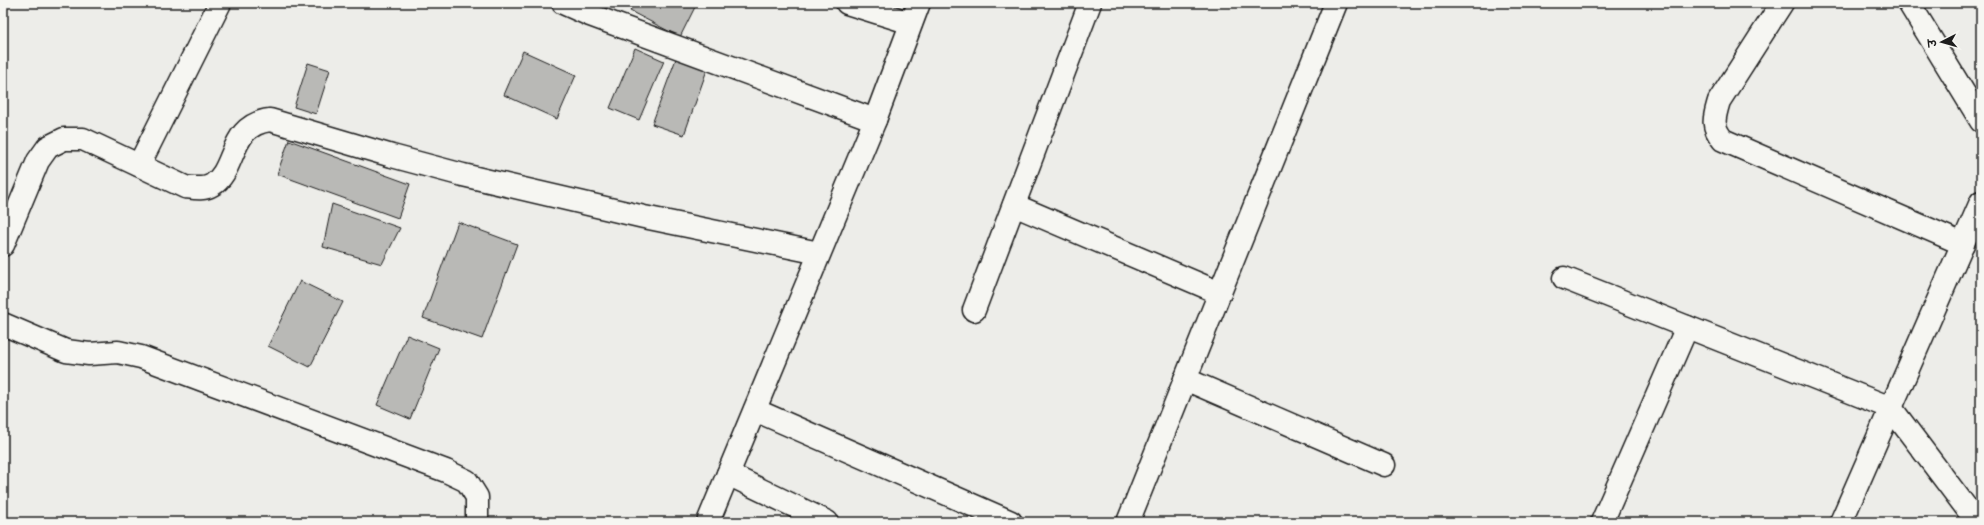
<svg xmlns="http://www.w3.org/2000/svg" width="1984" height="525" font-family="Caveat,'Playpen Sans Deva',sans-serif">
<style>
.building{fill:#b9b9b6;stroke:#1c1c1c}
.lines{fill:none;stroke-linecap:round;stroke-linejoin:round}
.minor-casing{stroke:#1c1c1c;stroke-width:25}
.highway-casing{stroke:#1c1c1c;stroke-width:25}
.minor{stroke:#f6f6f2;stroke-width:22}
.highway{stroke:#f6f6f2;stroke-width:22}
</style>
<rect width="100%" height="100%" fill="#edede9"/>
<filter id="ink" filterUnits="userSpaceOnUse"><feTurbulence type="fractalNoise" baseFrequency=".025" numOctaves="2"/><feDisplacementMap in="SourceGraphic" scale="8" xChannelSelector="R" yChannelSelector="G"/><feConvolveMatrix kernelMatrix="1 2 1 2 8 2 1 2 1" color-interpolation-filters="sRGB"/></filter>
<g filter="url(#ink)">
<g class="building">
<path d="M 635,3 L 697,3 L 680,37 L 630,11 Z"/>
<path d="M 635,48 L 664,61 L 639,120 L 610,108 Z"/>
<path d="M 523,51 L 576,75 L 557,119 L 504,95 Z"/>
<path d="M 677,56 L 708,67 L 684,135 L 652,124 Z"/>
<path d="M 308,63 L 330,70 L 316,114 L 294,107 Z"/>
<path d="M 289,140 L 410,184 L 398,218 L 277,174 Z"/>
<path d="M 332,204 L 400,228 L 382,264 L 323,247 Z"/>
<path d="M 458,222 L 517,244 L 482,339 L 423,318 Z"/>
<path d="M 300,281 L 343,302 L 310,367 L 268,346 Z"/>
<path d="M 407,335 L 439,348 L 410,419 L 377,405 Z"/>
</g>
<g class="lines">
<g class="minor-casing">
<g id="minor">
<path d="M 563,3 L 590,15 L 875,120"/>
<path d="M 847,3 L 911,23"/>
<path d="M 1782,3 L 1719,101 C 1714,118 1711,126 1723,140 L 1963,244"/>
<path d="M 1909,3 L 1981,121"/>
<path d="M 139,165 L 220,3"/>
<path d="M 1014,205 L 1220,293"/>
<path d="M 3,245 L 38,161 L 48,147 L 64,139 L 83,139 L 185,187 C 194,188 204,190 212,185 C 237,170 228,125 270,120 L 392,156 L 463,175 L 644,217 L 819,253"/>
<path d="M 1564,278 L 1891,408 L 1977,522"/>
<path d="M 974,310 L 1090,3"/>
<path d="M 3,324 L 66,351 L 89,354 L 118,352 L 141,357 L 446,471 L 467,481 L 477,497 L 477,522"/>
<path d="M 1185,379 L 1384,465"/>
<path d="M 755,410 L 1011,522"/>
<path d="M 728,474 L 827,522"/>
<path d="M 1128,522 L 1336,3"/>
<path d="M 1602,522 L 1687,327"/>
<path d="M 1841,522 L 1981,202"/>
</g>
</g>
<g class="highway-casing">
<path id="highway" d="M 708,522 L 875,120 L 919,3"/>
</g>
<use href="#minor" class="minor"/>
<use href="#highway" class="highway"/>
</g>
</g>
<rect width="1984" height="525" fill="none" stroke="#f6f6f2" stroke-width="16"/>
<rect x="8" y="8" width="1968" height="509" fill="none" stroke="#1c1c1c" stroke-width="1.5" filter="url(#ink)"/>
<g transform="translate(1942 42) rotate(264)" stroke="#f6f6f2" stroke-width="3" paint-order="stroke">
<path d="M0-3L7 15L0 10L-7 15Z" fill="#1c1c1c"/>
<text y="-6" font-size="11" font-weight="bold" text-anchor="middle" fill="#1c1c1c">उ</text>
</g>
</svg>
